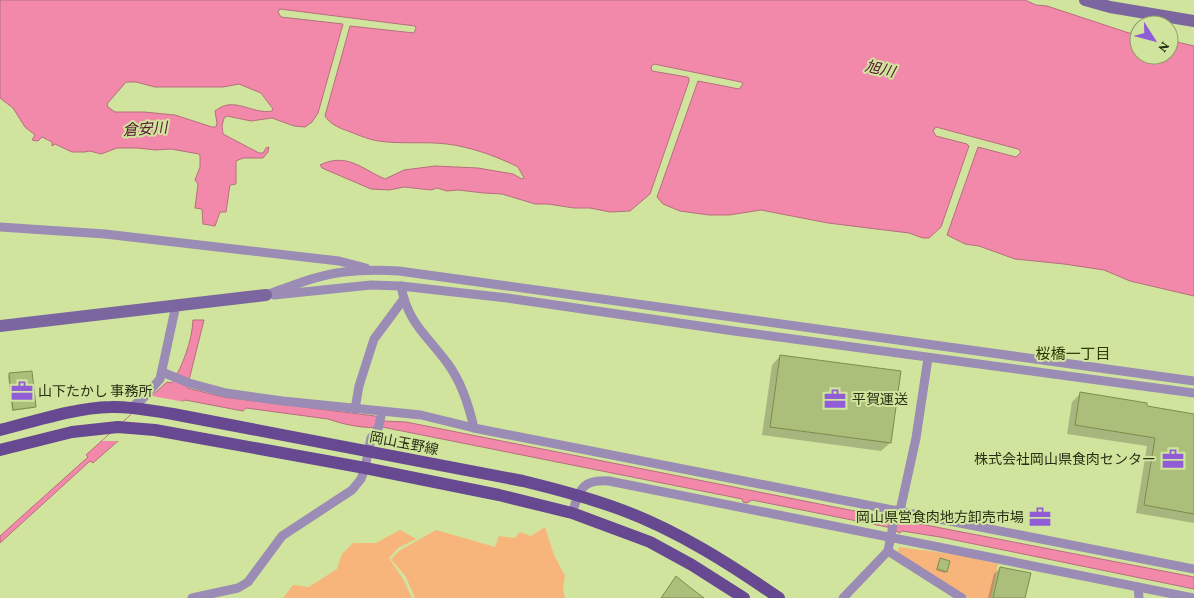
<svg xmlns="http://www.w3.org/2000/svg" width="1194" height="598" font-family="'Crimson Pro','Noto Sans JP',serif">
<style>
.green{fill:#f7b47b}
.water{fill:#f389aa;stroke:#b66e7d;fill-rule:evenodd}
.pier{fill:#d1e49e}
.shadow{fill:#0003}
.building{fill:#acbf7a;stroke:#7c8d4b}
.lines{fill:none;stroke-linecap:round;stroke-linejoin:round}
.street{stroke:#9a8cb4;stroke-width:9}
.secondary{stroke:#7c66a0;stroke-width:12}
.primary{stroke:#664990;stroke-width:12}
.labels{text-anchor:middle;stroke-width:4;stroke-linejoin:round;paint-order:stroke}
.poi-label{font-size:14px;fill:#283014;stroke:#d1e49e;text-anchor:start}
.street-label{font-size:14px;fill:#283014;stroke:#d1e49e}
.water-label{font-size:15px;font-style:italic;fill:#56152e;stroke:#d1e49e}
.neighbourhood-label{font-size:15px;fill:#2f3904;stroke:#d1e49e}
</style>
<rect width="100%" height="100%" fill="#d1e49e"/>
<g class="green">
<path d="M 545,527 L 554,555 L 565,576 L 563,587 L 565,598 L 415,598 L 406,577 L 391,559 L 399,551 L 436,530 L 495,547 L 499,536 L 515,538 L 520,532 L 531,536 Z"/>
<path d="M 400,530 L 416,539 L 398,548 L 389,558 L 403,579 L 412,598 L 283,598 L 293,585 L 309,587 L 337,569 L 342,554 L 353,543 L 376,543 Z"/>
<path d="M 899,547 L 960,555 L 998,564 L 991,598 L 969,598 L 916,566 L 898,552 Z"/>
</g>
<g class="water">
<path d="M 0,0 L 1025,0 L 1036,5 L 1047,6 L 1129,33 L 1139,34 L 1139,55 L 1169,55 L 1169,40 L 1194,46 L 1194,296 L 1130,281 L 1104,270 L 1064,264 L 1015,259 L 979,246 L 965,244 L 947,235 L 978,147 L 1016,157 L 1021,152 L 1018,149 L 936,127 L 933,131 L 936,136 L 967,144 L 969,146 L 941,227 L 929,238 L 923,238 L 909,233 L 828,223 L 761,210 L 729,215 L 709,215 L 680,211 L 663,204 L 657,197 L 698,81 L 739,89 L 743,84 L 741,82 L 654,64 L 651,67 L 652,71 L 687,77 L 689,78 L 689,81 L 650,194 L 630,211 L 610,212 L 590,208 L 574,208 L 548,204 L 535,204 L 502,194 L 484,193 L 458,190 L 447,191 L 437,188 L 431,190 L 404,187 L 389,190 L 371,189 L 322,168 L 320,165 C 347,152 362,169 385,179 L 404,170 L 435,166 L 478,168 L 513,174 L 522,179 L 524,178 L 518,167 L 514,165 C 493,155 470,147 447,144 C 423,141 397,145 373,140 C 365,138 356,134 348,131 C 339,128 330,124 325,116 L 350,26 L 414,33 L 416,28 L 415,26 L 280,9 L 278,12 L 281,17 L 343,24 L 318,113 L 312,122 L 305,127 L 294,126 L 272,118 L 251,121 L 227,116 L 224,118 L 222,126 L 223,134 L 259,153 L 263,153 L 266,148 L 269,147 L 268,152 L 263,158 L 243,158 L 236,161 L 236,184 L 230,185 L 226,212 L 220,212 L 215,226 L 203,224 L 202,209 L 195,208 L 198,184 L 195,180 L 200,167 L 200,156 L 199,154 L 171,149 L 156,150 L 137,148 L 117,148 L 101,154 L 90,151 L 85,152 L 72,152 L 55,144 L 52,146 L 52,142 L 42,137 L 38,141 L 32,140 L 35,135 L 25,127 L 13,108 L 0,98 ZM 126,82 L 136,82 L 155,87 L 223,87 L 239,84 L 261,93 L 273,109 L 272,111 C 252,115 234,95 215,111 L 217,123 L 216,127 L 212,127 L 175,115 L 144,112 L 115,112 L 108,107 L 107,104 Z"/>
<path d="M 193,320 L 204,320 L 187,388 L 223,397 L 375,416 L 384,421 L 406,422 L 890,518 L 903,518 L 905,521 L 1194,577 L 1194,589 L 940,537 L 902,531 L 900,533 L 887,527 L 752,500 L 747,503 L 743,502 L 742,499 L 382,427 C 365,429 345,425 328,419 L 246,408 L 243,411 L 185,400 L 118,441 L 93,463 L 90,461 L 0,543 L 0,536 L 88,457 L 86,455 L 167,382 L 172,383 C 183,365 192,341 193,320 Z"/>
</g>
<path class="pier" d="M 152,396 L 185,402 L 179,408 L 122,441 L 102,441 Z"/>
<g class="shadow">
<path d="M 780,356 L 890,443 L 881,451 L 762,435 L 772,365 Z"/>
<path d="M 9,374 L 35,406 L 33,408 L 12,411 L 8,376 Z"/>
<path d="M 1081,393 L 1194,415 L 1194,523 L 1136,513 L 1147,446 L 1067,434 L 1072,402 Z"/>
<path d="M 940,559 L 946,571 L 945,573 L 936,570 Z"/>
<path d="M 1000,568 L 1024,598 L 988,598 L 994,574 Z"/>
</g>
<g class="building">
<path d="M 780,355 L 901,371 L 891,443 L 770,427 Z"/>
<path d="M 32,371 L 36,407 L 13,410 L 9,373 Z"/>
<path d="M 1080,392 L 1147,403 L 1147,406 L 1194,414 L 1194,514 L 1144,505 L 1155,438 L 1075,425 Z"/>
<path d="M 940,558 L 950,561 L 947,572 L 937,569 Z"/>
<path d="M 1000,567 L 1031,573 L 1025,598 L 993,598 Z"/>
<path d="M 676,576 L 687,585 L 704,598 L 661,598 Z"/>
</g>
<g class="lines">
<g class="street">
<path d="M 0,227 L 105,234 L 339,261 L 366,268"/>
<path d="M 401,286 C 408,324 427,335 448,364 C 462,383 469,406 474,428"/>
<path d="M 266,295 C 292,286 317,275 344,272 C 362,270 380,270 399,271 L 1194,381"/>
<path d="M 274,295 L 371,285 L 401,286 L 507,298 L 734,331 L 1194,393"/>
<path d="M 162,372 L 189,383 L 226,393 L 283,401 L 421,415 L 474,428 L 1194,569"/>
<path d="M 131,408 L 144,397 L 160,379 L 176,305"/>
<path d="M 355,409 L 359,386 L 374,339 L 403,300"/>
<path d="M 900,511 L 916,438 L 928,358"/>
<path d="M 572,513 C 580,490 581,479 609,481 L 1193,598"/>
<path d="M 888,551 L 962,598"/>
<path d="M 1138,587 L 1139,598"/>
<path d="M 192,598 L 238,588 L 248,582 L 282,536 L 352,490 L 361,479 L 365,468 L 371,438 L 378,429 L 382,412"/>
<path d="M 843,598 L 888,551 L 896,510"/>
</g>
<g class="secondary">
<path d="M 1085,0 L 1110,7 L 1194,21"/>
<path d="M 0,326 L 266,295"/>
</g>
<g class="primary">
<path d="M 0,430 C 36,421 73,408 111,407 C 131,406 152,411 173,414 L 523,481 C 556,489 590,498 622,510 C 678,531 730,564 779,598"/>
<path d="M 0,450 L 72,432 L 118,427 L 155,430 L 365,468 L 499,495 L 572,513 L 650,542 L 692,565 L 744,598"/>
</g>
</g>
<defs>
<g id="office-bare" transform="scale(1.725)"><path d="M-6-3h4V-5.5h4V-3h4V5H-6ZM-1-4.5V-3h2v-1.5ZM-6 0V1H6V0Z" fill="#915dd6" stroke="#d1e49e" stroke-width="2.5" paint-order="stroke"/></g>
</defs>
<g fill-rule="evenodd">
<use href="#office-bare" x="22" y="391"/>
<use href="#office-bare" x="835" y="399"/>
<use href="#office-bare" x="1173" y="459"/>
<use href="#office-bare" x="1040" y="517"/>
</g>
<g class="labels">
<g class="poi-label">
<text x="38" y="396">山下たかし 事務所</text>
<text x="852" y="404">平賀運送</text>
<text x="1156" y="464" text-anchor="end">株式会社岡山県食肉センター</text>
<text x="1024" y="522" text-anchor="end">岡山県営食肉地方卸売市場</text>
</g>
<g class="street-label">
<text transform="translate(404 443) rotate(11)" y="5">岡山玉野線</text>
</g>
<g class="water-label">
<text transform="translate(880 69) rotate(13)" y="5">旭川</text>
<text transform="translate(145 129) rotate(-4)" y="5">倉安川</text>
</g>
<g class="neighbourhood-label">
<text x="1073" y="359">桜橋一丁目</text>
</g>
</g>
<g transform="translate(1154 40) rotate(126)"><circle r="24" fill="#d1e49e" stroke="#8d9c67"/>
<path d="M0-4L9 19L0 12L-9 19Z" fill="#915dd6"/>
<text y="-8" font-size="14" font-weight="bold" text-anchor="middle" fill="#283014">N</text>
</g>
</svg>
